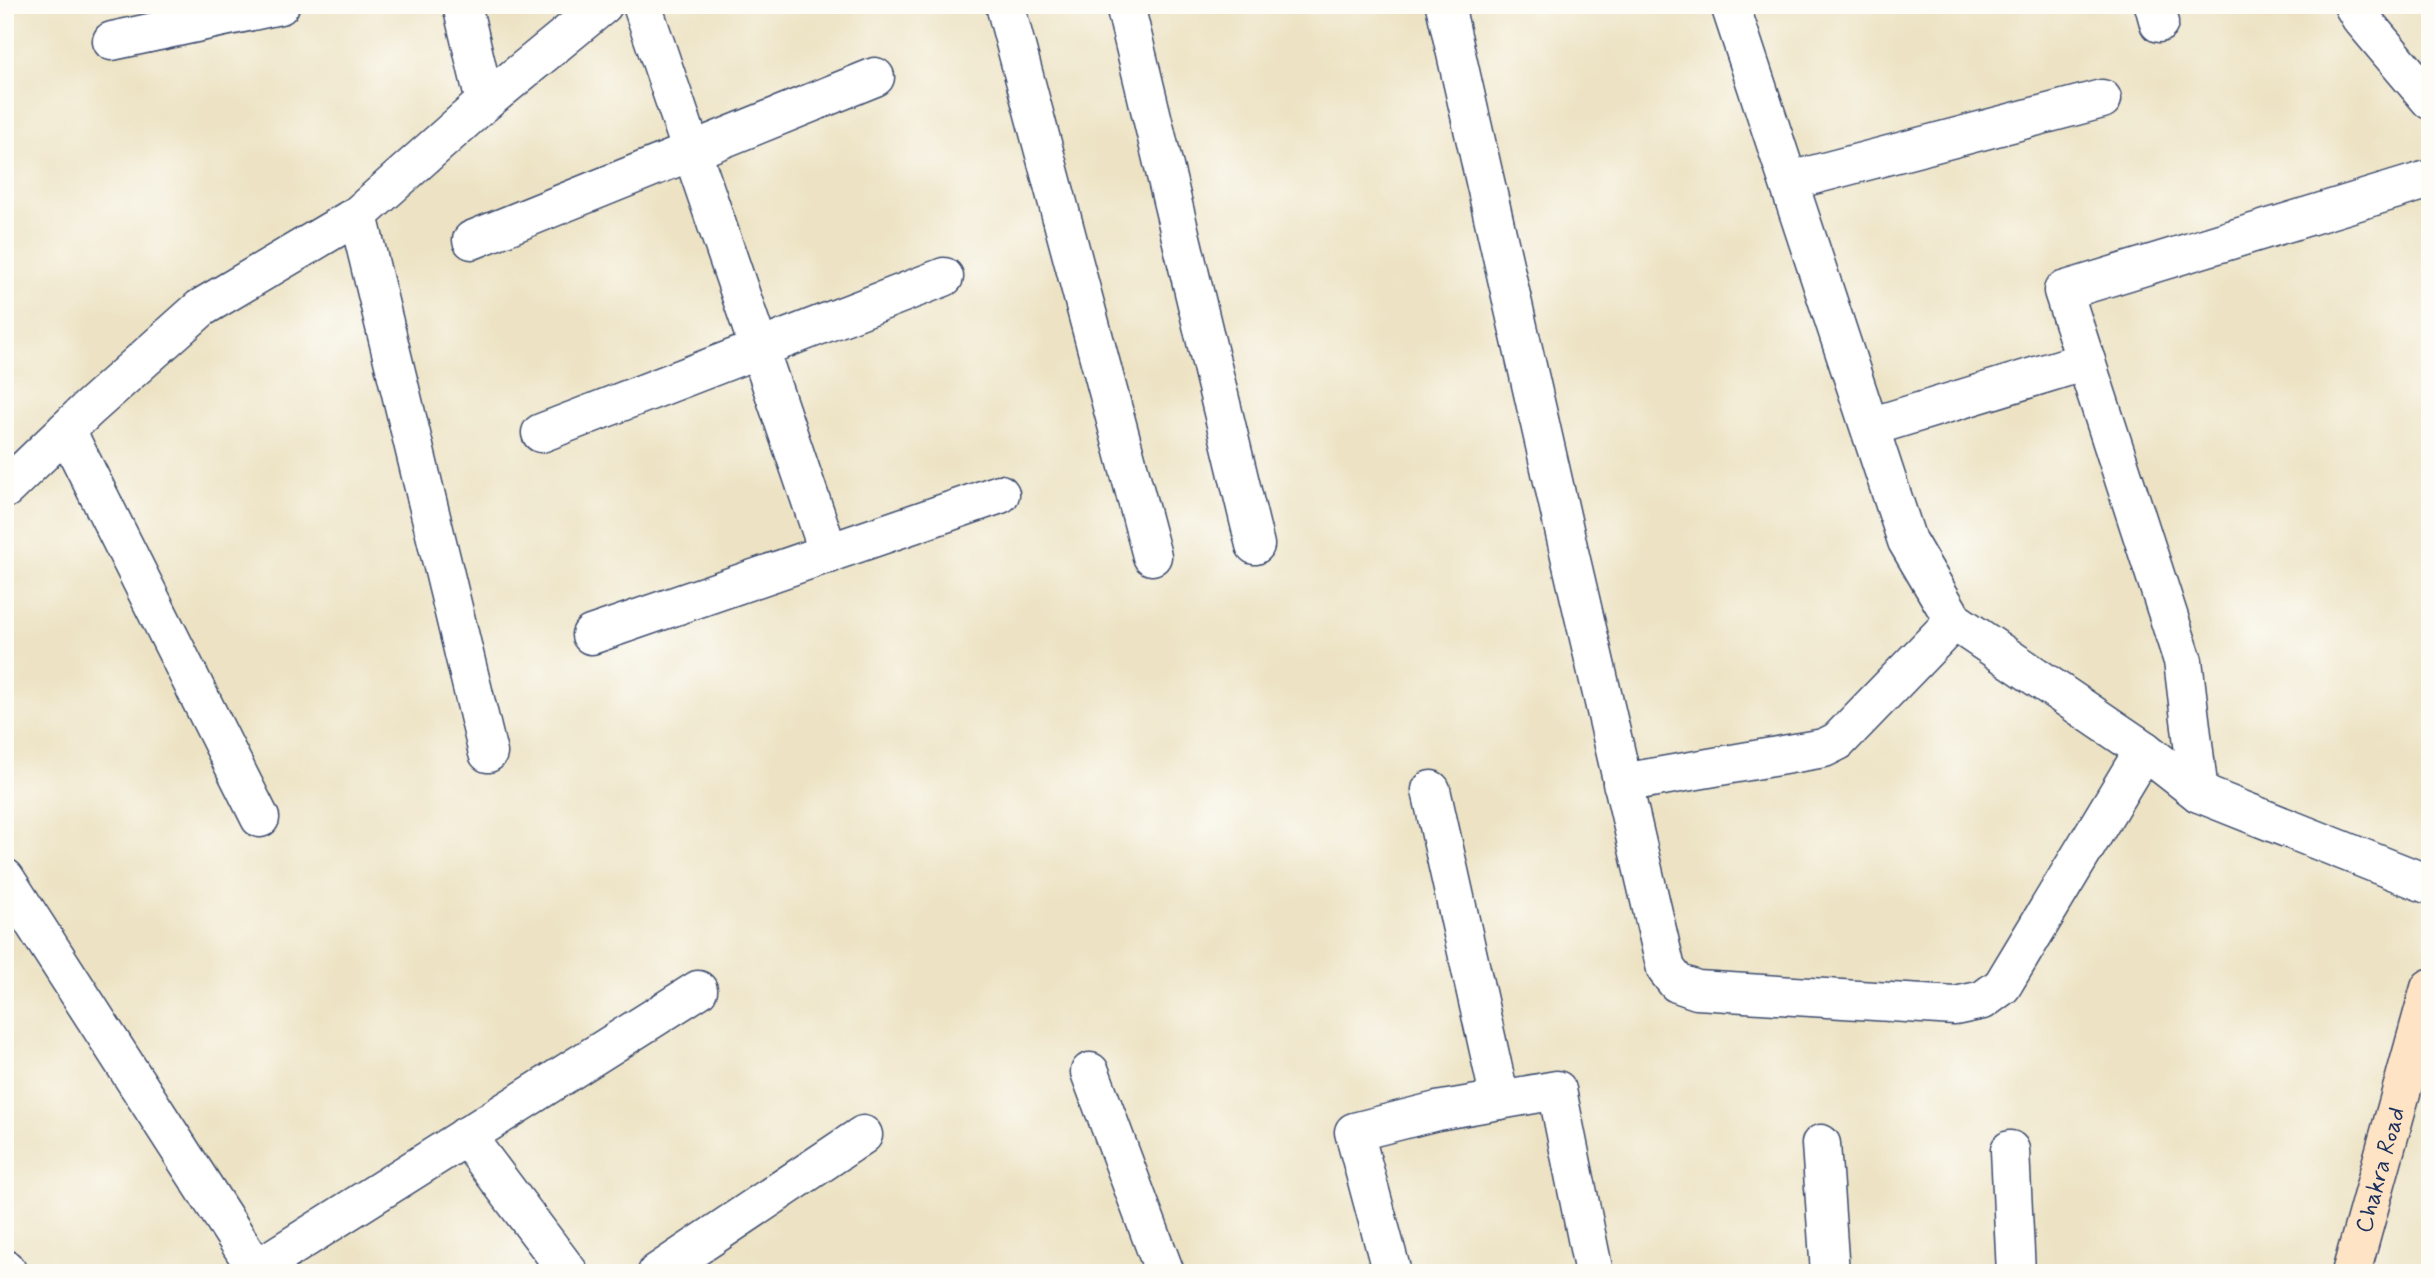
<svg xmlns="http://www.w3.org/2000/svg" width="2435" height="1278" font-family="Mynerve,sans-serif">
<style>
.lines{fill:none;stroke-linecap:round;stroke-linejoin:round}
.street-casing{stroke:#3a4a6d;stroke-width:41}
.secondary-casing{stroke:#3a4a6d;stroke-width:41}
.street{stroke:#fff;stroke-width:38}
.secondary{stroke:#fee4c5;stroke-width:38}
.labels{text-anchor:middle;stroke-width:7;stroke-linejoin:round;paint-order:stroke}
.street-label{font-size:24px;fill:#1b2f5e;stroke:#fdfcf7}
</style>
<rect width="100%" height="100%" fill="#fdfcf7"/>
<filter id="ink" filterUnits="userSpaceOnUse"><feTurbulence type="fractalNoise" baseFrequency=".0143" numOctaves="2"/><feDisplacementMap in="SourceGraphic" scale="14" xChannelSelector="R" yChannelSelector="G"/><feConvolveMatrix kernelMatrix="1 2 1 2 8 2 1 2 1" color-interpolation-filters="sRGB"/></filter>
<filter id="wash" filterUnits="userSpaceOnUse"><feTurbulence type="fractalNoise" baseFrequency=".00686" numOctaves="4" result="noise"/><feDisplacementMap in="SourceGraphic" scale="28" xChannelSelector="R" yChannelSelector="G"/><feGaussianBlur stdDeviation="1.57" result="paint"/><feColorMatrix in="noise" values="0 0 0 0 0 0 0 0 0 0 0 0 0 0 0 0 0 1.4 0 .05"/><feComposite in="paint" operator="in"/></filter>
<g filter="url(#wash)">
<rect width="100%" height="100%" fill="#ede3c4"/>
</g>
<g filter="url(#ink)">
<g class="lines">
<g class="street-casing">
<g id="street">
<path d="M 462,5 L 485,102"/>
<path d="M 642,5 L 829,554"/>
<path d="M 1005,5 L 1152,556"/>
<path d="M 1125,5 L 1255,545"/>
<path d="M 1445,5 C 1518,327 1590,648 1666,969 L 1677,983 L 1697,990 L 1955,1006 L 1983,1000 L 2002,986 L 2144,750"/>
<path d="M 1730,5 L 1907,541 L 1954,621 L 2144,750 L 2199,793 L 2430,885"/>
<path d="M 2154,5 L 2159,23"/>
<path d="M 2353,5 L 2360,17 L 2430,100"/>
<path d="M 112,41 L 280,5"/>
<path d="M 1790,181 L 2102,99"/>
<path d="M 358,215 L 488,753"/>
<path d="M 472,240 L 875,77"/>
<path d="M 1870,427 L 2086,361"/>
<path d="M 66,430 L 260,818"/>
<path d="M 541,433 L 944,277"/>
<path d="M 5,489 L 88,409 L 201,308 L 358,215 L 485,102 L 603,5"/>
<path d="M 591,635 L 1000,494"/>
<path d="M 1622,783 L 1824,748 L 1838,741 L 1954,621"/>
<path d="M 1431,790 L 1500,1100"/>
<path d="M 2199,793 L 2183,661 L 2063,291 L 2430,179"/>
<path d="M 5,878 L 259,1273"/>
<path d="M 1090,1072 L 1165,1273"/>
<path d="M 466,1136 L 569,1273"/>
<path d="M 1821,1144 L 1830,1273"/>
<path d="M 2010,1150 L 2016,1273"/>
<path d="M 5,1269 L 8,1273"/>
<path d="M 250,1273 L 698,990"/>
<path d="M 657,1273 L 863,1135"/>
<path d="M 1392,1273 L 1354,1132 L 1437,1111 L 1557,1090 L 1594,1273"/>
</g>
</g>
<g class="secondary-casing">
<g id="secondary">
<path id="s1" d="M 2351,1273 L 2430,988"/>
</g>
</g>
<use href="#street" class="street"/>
<use href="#secondary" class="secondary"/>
</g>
</g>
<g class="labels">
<g class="street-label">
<text dy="8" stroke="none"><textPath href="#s1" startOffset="107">Chakra Road</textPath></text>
</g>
</g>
<rect width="2435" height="1278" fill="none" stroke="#fdfcf7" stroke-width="28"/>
</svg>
